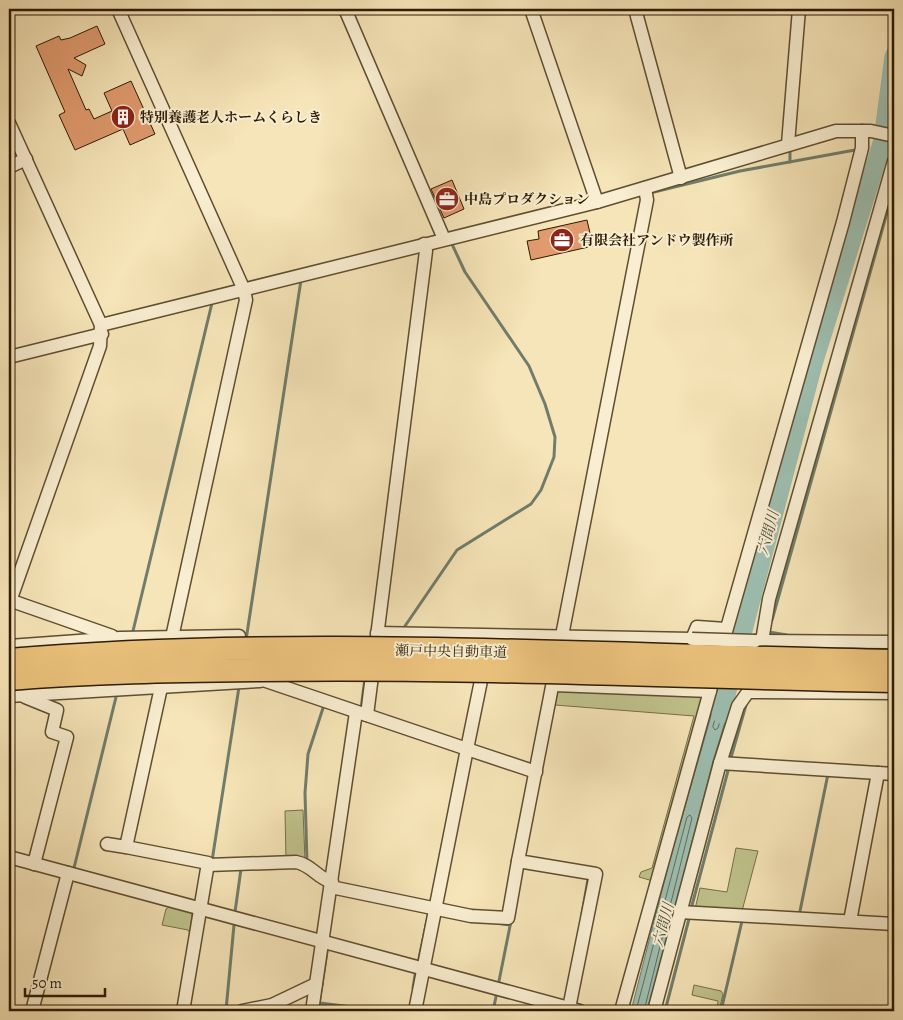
<svg xmlns="http://www.w3.org/2000/svg" width="903" height="1020" font-family="Alegreya,'Noto Serif JP',serif">
<style>
.green{fill:#c0c38d;stroke:#766f48}
.water{fill:#9dbfb2;stroke:#707d6c}
.lines{fill:none;stroke-linecap:round;stroke-linejoin:round}
.shore{stroke:#646d5a;stroke-width:1}
.stream{stroke:#707d6c;stroke-width:3}
.river{stroke:#9dbfb2;stroke-width:19}
.building{fill:#e09a6e;stroke:#2c1b02}
.street-casing{stroke:#5e4e30;stroke-width:15}
.street{stroke:#f9eed1;stroke-width:12}
.street-bridge-casing{stroke:#5e4e30;stroke-width:15;stroke-linecap:butt}
.highway-bridge-casing{stroke:#2c1b02;stroke-width:25;stroke-linecap:butt}
.street-bridge{stroke:#f9eed1;stroke-width:12}
.highway-bridge{stroke:#ebc27c;stroke-width:22}
.labels{text-anchor:middle;stroke-width:4;stroke-linejoin:round;paint-order:stroke}
.poi-label{font-size:14px;font-weight:bold;fill:#2c1b02;stroke:#f9eed1;text-anchor:start}
.street-label{font-size:14px;fill:#2c1b02;stroke:#f9eed1}
.water-label{font-size:15px;font-style:italic;fill:#545440;stroke:#f9eed1}
</style>
<rect width="100%" height="100%" fill="#f6e5b8"/>
<filter id="stains"><feTurbulence type="fractalNoise" baseFrequency=".004" numOctaves="4"/><feColorMatrix values="0 0 0 0 .2 0 0 0 0 .09 0 0 0 0 .02 0 0 0 .5 -.17"/></filter>
<radialGradient id="worn" r=".72"><stop offset=".6" stop-color="#630" stop-opacity="0"/><stop offset="1" stop-color="#630" stop-opacity=".3"/></radialGradient>
<g class="green">
<path d="M 560,690 L 704,694 L 653,881 L 639,877 L 641,872 L 652,868 L 694,716 L 555,705 L 558,692 Z"/>
<path d="M 303,810 L 305,861 L 286,860 L 285,811 Z"/>
<path d="M 736,848 L 758,851 L 742,911 L 695,909 L 700,888 L 727,892 Z"/>
<path d="M 171,906 L 190,911 L 192,914 L 190,933 L 188,930 L 162,925 L 166,909 Z"/>
<path d="M 694,985 L 721,991 L 723,994 L 719,1011 L 717,1011 L 718,1001 L 692,995 Z"/>
</g>
<path class="water" d="M 719,688 L 735,689 L 713,761 L 648,1011 L 631,1011 L 670,859 Z"/>
<g class="lines">
<g class="shore">
<path d="M 723,694 L 727,697 L 718,728 L 715,730 L 713,727 Z"/>
<path d="M 636,1011 L 687,817 L 690,815 L 692,818 L 644,1011"/>
</g>
<g class="stream">
<path d="M 9,110 L 14,121"/>
<path d="M 882,143 L 892,145"/>
<path d="M 790,151 L 790,162"/>
<path d="M 870,156 L 878,159"/>
<path d="M 650,193 L 740,171 L 855,150"/>
<path d="M 772,620 L 894,188"/>
<path d="M 9,625 L 15,605"/>
<path d="M 405,626 L 457,550 L 531,504 L 541,490 L 554,457 L 555,437 L 545,404 L 529,366 L 465,272 L 451,242"/>
<path d="M 133,631 L 212,303"/>
<path d="M 769,632 L 787,635"/>
<path d="M 246,640 L 301,280"/>
<path d="M 361,709 L 365,678"/>
<path d="M 730,761 L 746,705"/>
<path d="M 212,861 L 239,687"/>
<path d="M 307,862 L 305,793 L 308,754 L 324,705"/>
<path d="M 73,872 L 117,693"/>
<path d="M 691,909 L 729,767"/>
<path d="M 235,912 L 241,869"/>
<path d="M 582,914 L 588,879 L 586,877"/>
<path d="M 799,916 L 828,774"/>
<path d="M 496,923 L 510,925"/>
<path d="M 418,963 L 428,916"/>
<path d="M 498,986 L 511,921"/>
<path d="M 413,988 L 416,969"/>
<path d="M 320,1003 L 384,1011"/>
<path d="M 226,1010 L 234,925"/>
<path d="M 217,1011 L 241,1007"/>
<path d="M 318,1011 L 328,945"/>
<path d="M 493,1011 L 497,992"/>
<path d="M 665,1011 L 690,915"/>
<path d="M 721,1011 L 742,921"/>
<path d="M 856,1011 L 894,1006"/>
</g>
<path class="river" d="M 721,714 L 813,364 L 883,140 L 894,56"/>
</g>
<g class="building">
<path d="M 97,26 L 105,44 L 74,58 L 86,65 L 82,76 L 68,69 L 86,110 L 89,109 L 94,119 L 112,111 L 104,93 L 131,81 L 155,134 L 130,145 L 123,129 L 75,150 L 59,115 L 65,112 L 36,46 L 59,36 L 61,40 L 70,38 Z"/>
<path d="M 452,180 L 464,209 L 444,218 L 431,189 Z"/>
<path d="M 587,220 L 593,246 L 531,260 L 527,241 L 539,239 L 538,231 Z"/>
</g>
<g class="lines">
<g class="street-casing">
<g id="street">
<path d="M 118,9 L 244,290 L 246,300 L 126,847 L 208,863 L 183,1011"/>
<path d="M 345,9 L 444,239"/>
<path d="M 531,9 L 597,202"/>
<path d="M 635,9 L 681,178"/>
<path d="M 9,123 L 101,325 L 100,346 L 9,604"/>
<path d="M 788,144 L 799,9"/>
<path d="M 9,167 L 26,159"/>
<path d="M 101,325 L 597,202 L 836,131 L 871,131 L 894,136"/>
<path d="M 9,357 L 102,334"/>
<path d="M 9,600 L 112,636"/>
<path d="M 377,633 L 692,639 L 697,627 L 726,629"/>
<path d="M 755,641 L 894,642"/>
<path d="M 9,646 L 120,638 L 239,636"/>
<path d="M 721,649 L 843,222 L 862,148 L 862,131"/>
<path d="M 484,666 L 467,749 L 536,772"/>
<path d="M 252,674 L 263,680 L 467,749 L 415,1011"/>
<path d="M 554,685 L 710,691"/>
<path d="M 748,692 L 894,693"/>
<path d="M 9,696 L 260,681"/>
<path d="M 25,697 L 57,710 L 52,732 L 67,737 L 34,864"/>
<path d="M 367,715 L 426,251 L 424,244"/>
<path d="M 720,763 L 894,774"/>
<path d="M 107,844 L 126,847"/>
<path d="M 9,857 L 580,1011"/>
<path d="M 208,865 L 296,862 C 312,865 317,878 332,882"/>
<path d="M 331,887 L 471,916 L 508,918 L 518,861"/>
<path d="M 680,912 L 894,924"/>
<path d="M 850,921 L 878,773"/>
<path d="M 569,1008 L 596,874 L 518,861 L 647,200 L 645,188"/>
<path d="M 32,1011 L 68,873"/>
<path d="M 242,1011 L 272,1005 L 316,984"/>
<path d="M 312,1011 L 356,712"/>
<path d="M 621,1011 L 715,673"/>
<path d="M 654,1011 L 720,763 L 738,706 L 748,692 L 762,641 L 769,599 L 894,161"/>
</g>
</g>
<use href="#street" class="street"/>
<g class="street-bridge-casing">
<path id="street-bridge" d="M 692,639 L 755,641"/>
</g>
<g class="highway-bridge-casing">
<g id="highway-bridge">
<path d="M 9,660 C 303,635 600,656 894,661"/>
<path d="M 9,679 C 92,672 175,671 258,670 C 470,667 682,677 894,681"/>
</g>
</g>
<use href="#street-bridge" class="street-bridge"/>
<use href="#highway-bridge" class="highway-bridge"/>
</g>
<defs>
<g id="building-disc" transform="scale(1.25)"><circle r="9.5" fill="#8f2418" stroke="#f9eed1"/><path d="M-4-6H4V6H1V3H-1V6H-4ZM-2.5-4.3h1.7v1.8h-1.7ZM.8-4.3h1.7v1.8H.8ZM-2.5-1h1.7V.8h-1.7ZM.8-1h1.7V.8H.8Z" fill="#fff"/></g>
<g id="office-disc" transform="scale(1.25)"><circle r="9.5" fill="#8f2418" stroke="#f9eed1"/><path d="M-6-3h4V-5.5h4V-3h4V5H-6ZM-1-4.5V-3h2v-1.5ZM-6 0V1H6V0Z" fill="#fff"/></g>
</defs>
<g fill-rule="evenodd">
<use href="#building-disc" x="123" y="117"/>
<use href="#office-disc" x="447" y="199"/>
<use href="#office-disc" x="562" y="240"/>
</g>
<g class="labels">
<g class="poi-label">
<text x="140" y="122">特別養護老人ホームくらしき</text>
<text x="464" y="204">中島プロダクション</text>
<text x="580" y="245">有限会社アンドウ製作所</text>
</g>
<g class="street-label">
<text transform="translate(451 651) rotate(1)" y="5">瀬戸中央自動車道</text>
</g>
<g class="water-label">
<text transform="translate(768 533) rotate(-75)" y="5">六間川</text>
<text transform="translate(663 925) rotate(-75)" y="5">六間川</text>
</g>
</g>
<rect width="903" height="1020" fill="none" stroke="#f6e5b8" stroke-width="30"/>
<rect x="10" y="10" width="883" height="1000" fill="none" stroke="#2c1b02" stroke-width="2.5"/>
<rect x="15" y="15" width="873" height="990" fill="none" stroke="#2c1b02"/>
<path d="M25 988v8h80v-8" fill="none" stroke="#2c1b02" stroke-width="2.5"/>
<text x="32" y="988" font-size="15" fill="#2c1b02" stroke="#f9eed1" stroke-width="4" paint-order="stroke">50 m</text>
<rect width="100%" height="100%" filter="url(#stains)"/>
<rect width="100%" height="100%" fill="url(#worn)"/>
</svg>
